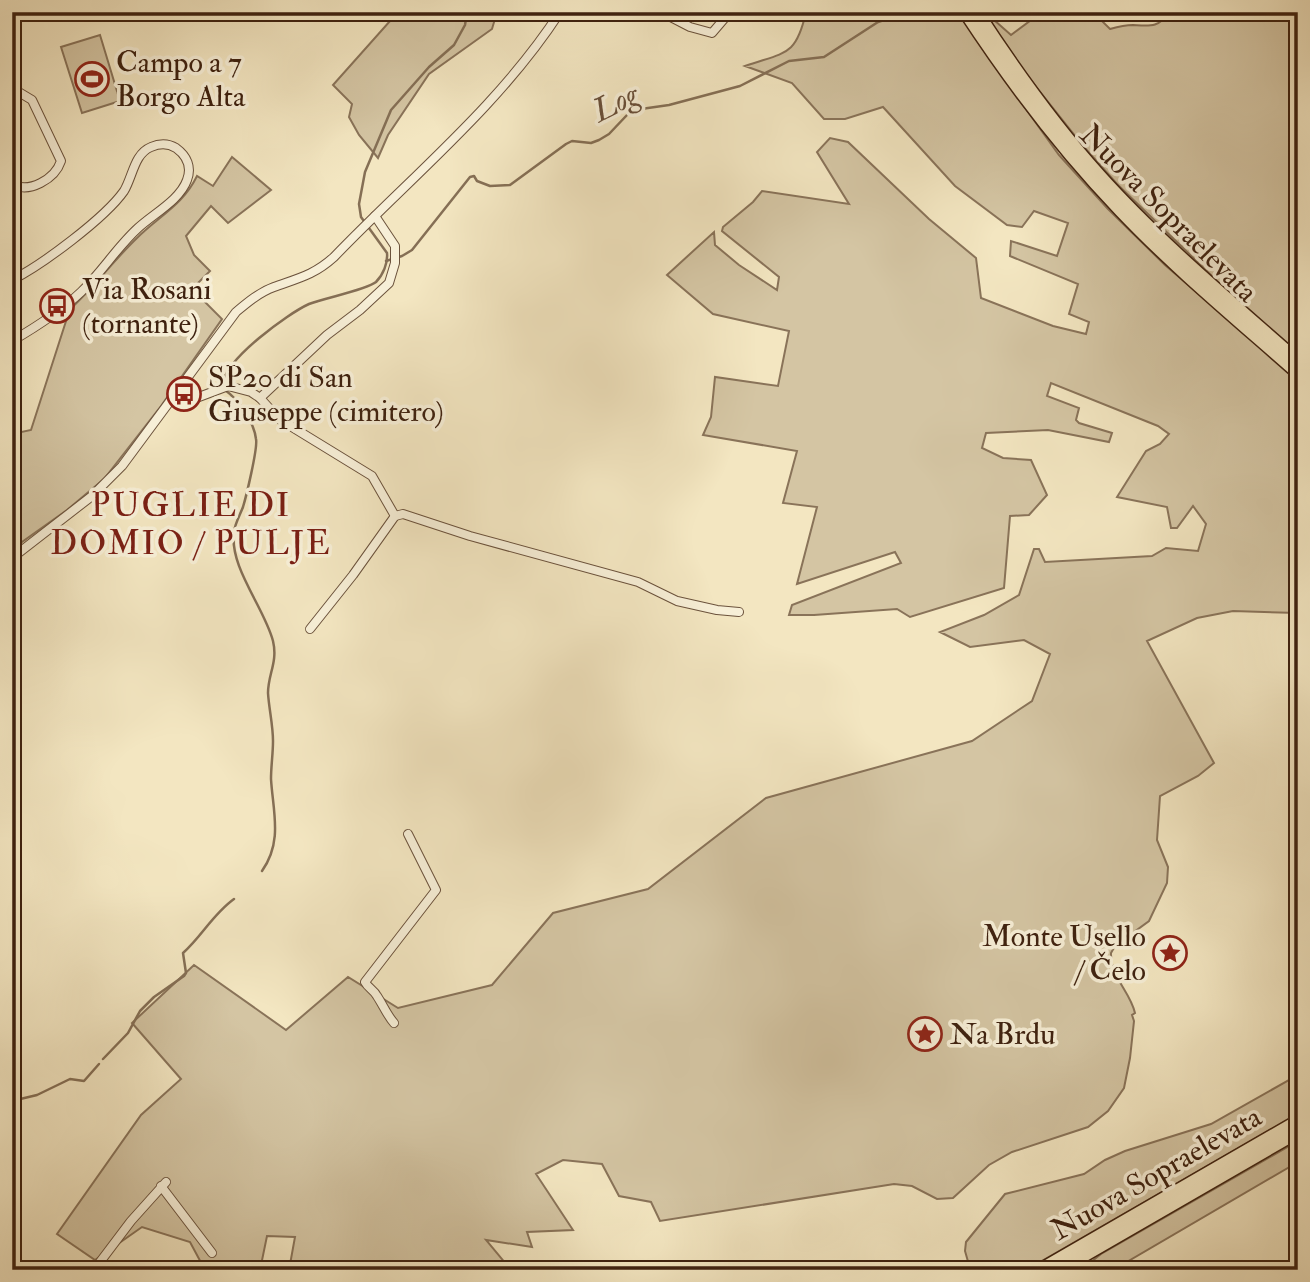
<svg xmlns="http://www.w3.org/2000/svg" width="1310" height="1282" font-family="'IM FELL Double Pica',serif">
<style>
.green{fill:#d4c5a3;stroke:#897359;stroke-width:2;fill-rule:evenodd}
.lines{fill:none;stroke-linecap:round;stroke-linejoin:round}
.stream{stroke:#856f55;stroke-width:2.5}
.minor-casing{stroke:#6b523c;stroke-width:10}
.highway-casing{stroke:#3e210f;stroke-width:15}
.minor{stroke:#f7efd7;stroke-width:8}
.highway{stroke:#f3e6c1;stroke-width:12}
.labels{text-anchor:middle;stroke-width:7;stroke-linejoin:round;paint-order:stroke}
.poi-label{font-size:30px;fill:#3e210f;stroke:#f7efd7;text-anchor:start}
.street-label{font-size:30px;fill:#3e210f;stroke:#f7efd7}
.water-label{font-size:32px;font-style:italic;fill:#684e38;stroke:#f7efd7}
.quarter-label{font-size:33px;letter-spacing:2px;fill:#7a1f14;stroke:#f7efd7}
</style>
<rect width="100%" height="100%" fill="#f3e6c1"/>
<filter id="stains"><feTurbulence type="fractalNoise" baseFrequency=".00286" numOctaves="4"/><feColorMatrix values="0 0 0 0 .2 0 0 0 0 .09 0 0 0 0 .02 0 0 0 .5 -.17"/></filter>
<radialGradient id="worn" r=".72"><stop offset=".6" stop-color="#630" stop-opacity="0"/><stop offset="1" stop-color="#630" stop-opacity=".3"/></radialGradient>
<g class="green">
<path d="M 398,12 L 497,12 L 492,29 L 429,74 L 388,135 L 378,158 L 359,135 L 349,117 L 352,104 L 333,85 Z"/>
<path d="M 806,12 L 985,12 L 1011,35 L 1042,12 L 1083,12 L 1102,21 L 1110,29 C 1117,27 1126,25 1133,25 C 1150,26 1159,28 1169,12 L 1298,12 L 1298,613 L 1233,611 L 1197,618 L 1147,641 L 1214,763 L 1198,776 L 1160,796 L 1157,840 L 1168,867 L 1167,883 L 1149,921 L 1115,946 L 1111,953 C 1110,977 1130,991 1135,1013 L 1132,1015 L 1134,1021 L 1130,1058 L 1124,1088 L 1108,1111 L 1088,1127 L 1012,1152 L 989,1165 L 953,1198 L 937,1199 L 912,1186 L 894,1184 L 660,1221 L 651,1202 L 619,1196 L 602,1164 L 563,1160 L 536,1174 L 573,1230 L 527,1232 L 532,1247 L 486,1240 L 511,1270 L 289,1270 L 295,1237 L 267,1236 L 260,1270 L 205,1270 L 190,1242 L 142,1227 L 95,1260 L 57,1234 L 141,1115 L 181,1079 L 132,1023 L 194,965 L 286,1030 L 348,977 L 398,1008 L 492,985 L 553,913 L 648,889 L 766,798 L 972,741 L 1032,701 L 1050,654 L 1024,640 L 970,647 L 940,632 L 984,615 L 1019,595 L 1034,549 L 1039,549 L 1045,562 L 1152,556 L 1166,548 L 1198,551 L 1206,524 L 1193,506 L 1177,528 L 1171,528 L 1167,507 L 1117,497 L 1146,451 L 1160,444 L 1169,434 L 1158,426 L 1051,383 L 1047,396 L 1079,408 L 1076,420 L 1079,423 L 1112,433 L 1109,442 L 1048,430 L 986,433 L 982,448 L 1003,458 L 1031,460 L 1047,495 L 1029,515 L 1010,516 L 1004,588 L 910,617 L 897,609 L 814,615 L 789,615 L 792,605 L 901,563 L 895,552 L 797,584 L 817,507 L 783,503 L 797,451 L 703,435 L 711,417 L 715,377 L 778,386 L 789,331 L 713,314 L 667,275 L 714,232 L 715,245 L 739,265 L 777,290 L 779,277 L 722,231 L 723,227 L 753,202 L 762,191 L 849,204 L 817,152 L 830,138 L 848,142 L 929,219 L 976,258 L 981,298 L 1053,326 L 1086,334 L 1089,322 L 1069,314 L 1078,284 L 1010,256 L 1011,241 L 1057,256 L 1068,223 L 1034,211 L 1022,227 L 1007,225 L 955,186 L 883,107 L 845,119 L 824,119 L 792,83 L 745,66 C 785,52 796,57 806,12 ZM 985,52 L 1025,73 L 1084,147 L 1117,184 L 1214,278 L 1200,295 L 1165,265 L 1108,209 L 1059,155 Z"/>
<path d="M 100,35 L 120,101 L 82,113 L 61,47 Z"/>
<path d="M 232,157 L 271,190 L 228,223 L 211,206 L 186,236 L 194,255 L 210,271 L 192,289 L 222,319 L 161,406 L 104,479 L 67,510 L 12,549 L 12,434 L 31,430 L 67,318 L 66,313 C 92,290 112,262 137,238 C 159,216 183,205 197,176 L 213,186 Z"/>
<path d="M 1298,1075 L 1298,1114 L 1026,1270 L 966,1270 L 969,1265 L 965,1251 L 966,1242 L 1005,1194 L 1084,1174 L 1105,1160 L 1125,1151 L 1211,1124 Z"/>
<path d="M 1298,1141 L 1298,1162 L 1113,1270 L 1081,1270 L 1101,1254 Z"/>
</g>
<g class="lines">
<g class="stream">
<path d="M 386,261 L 402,256 L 412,250 L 470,177 L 474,176 L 477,181 L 490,186 L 510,185 L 566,144 L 572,141 L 591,143 L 599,140 L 609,134 L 627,115 L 634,110 L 669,105 L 740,86 L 789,61 L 824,57 L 878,22 L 896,16 L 897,12"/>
<path d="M 223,383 C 226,359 287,314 309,304 C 324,298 366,290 376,282 C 383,275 388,263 387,253 L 361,217 L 359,204 L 365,172 L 391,110 L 429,67 L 454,45 L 465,25 L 467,12"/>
<path d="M 225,390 C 239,400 254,422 256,439 C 258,448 246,497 243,507 C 240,515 235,523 234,532 C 229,567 264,607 273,641 C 278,662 268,674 268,693 C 269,709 273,725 273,741 C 273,754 271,766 271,779 C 273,812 283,841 262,871"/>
<path d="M 103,1059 L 128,1033 L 140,1011 L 154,997 L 184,976 L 186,973 L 183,953 C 202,936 213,914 234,899"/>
<path d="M 12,1101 L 37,1095 L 70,1079 L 84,1081 L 99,1064"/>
</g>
<g class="minor-casing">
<g id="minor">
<path d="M 661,12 L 690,27 L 712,33 L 730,12"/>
<path d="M 12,88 L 32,100 L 61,161 C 55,179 29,194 12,184"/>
<path d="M 12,280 C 42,265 105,218 124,191 C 133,176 134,154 151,147 C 160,143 168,143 176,148 C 187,156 192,167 187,180 C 180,200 153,214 138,228 C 117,247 102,272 81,292 C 61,311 36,327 12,341"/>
<path d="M 260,398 L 327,335 L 360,310 L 389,283 L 395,263 L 395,246 L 375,216"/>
<path d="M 171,399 L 183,403 L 228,386 L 251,392 L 260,398 L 279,419 L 372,476 L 395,516"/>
<path d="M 395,516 L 403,514 L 470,536 L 638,582 L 677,601 L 717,610 L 739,612"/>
<path d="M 12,558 L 92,496 L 122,466 L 236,312 C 248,302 260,292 274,287 C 299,278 314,275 334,257 C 411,177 499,106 560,12"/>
<path d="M 310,629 L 353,575 L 395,516"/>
<path d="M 394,1023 C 387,1015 383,1005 377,996 C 374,990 368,988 365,982 L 436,890 L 408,834"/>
<path d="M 161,1186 L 212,1253"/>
<path d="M 94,1270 L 131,1221 L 166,1182"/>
</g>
</g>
<g class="highway-casing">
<g id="highway">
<path d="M 965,12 C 1011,82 1062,150 1120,210 C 1175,268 1238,320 1298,373"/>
<path d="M 977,12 C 1014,69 1053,124 1099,175 C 1159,242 1230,301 1298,361"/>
<path d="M 1040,1270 L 1298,1121"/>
<path d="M 1059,1270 L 1298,1132"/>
</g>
</g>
<use href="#minor" class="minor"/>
<use href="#highway" class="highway"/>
</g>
<defs>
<g id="stadium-ring" transform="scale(1.75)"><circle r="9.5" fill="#f7efd7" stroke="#8f2418" stroke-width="1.5"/><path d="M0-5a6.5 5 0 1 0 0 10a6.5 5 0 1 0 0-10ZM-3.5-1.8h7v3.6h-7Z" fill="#8f2418"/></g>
<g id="bus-ring" transform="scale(1.75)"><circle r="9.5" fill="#f7efd7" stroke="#8f2418" stroke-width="1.5"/><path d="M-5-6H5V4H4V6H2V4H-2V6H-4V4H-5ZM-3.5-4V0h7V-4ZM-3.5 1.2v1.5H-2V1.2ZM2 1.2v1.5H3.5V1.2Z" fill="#8f2418"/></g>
<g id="sight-ring" transform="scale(1.75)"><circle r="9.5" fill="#f7efd7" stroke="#8f2418" stroke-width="1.5"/><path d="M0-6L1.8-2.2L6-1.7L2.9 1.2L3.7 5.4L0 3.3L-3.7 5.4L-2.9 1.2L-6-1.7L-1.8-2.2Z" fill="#8f2418"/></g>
</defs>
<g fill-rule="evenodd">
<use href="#stadium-ring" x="92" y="79"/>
<use href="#bus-ring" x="57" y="306"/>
<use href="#bus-ring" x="184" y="394"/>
<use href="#sight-ring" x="1170" y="953"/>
<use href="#sight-ring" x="925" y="1034"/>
</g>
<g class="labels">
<g class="poi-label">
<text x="116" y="72">Campo a 7<tspan x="116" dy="34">Borgo Alta</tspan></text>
<text x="82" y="299">Via Rosani<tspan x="82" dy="34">(tornante)</tspan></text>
<text x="208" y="387">SP20 di San<tspan x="208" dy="34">Giuseppe (cimitero)</tspan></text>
<text x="1146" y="946" text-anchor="end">Monte Usello<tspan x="1146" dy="34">/ Čelo</tspan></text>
<text x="950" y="1044">Na Brdu</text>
</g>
<g class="street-label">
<text transform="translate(1169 213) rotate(45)" y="10">Nuova Sopraelevata</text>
<text transform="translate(1156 1173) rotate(-30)" y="10">Nuova Sopraelevata</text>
</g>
<g class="water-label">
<text transform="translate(615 102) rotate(-27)" y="11">Log</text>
</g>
<g class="quarter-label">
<text x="191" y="516">PUGLIE DI<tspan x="191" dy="38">DOMIO / PULJE</tspan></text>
</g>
</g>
<rect width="1310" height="1282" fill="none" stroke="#f3e6c1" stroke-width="42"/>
<rect x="14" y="14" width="1282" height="1254" fill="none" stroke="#3e210f" stroke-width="3.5"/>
<rect x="21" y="21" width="1268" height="1240" fill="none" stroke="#3e210f" stroke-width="2"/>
<rect width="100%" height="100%" filter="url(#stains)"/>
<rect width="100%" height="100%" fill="url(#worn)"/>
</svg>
